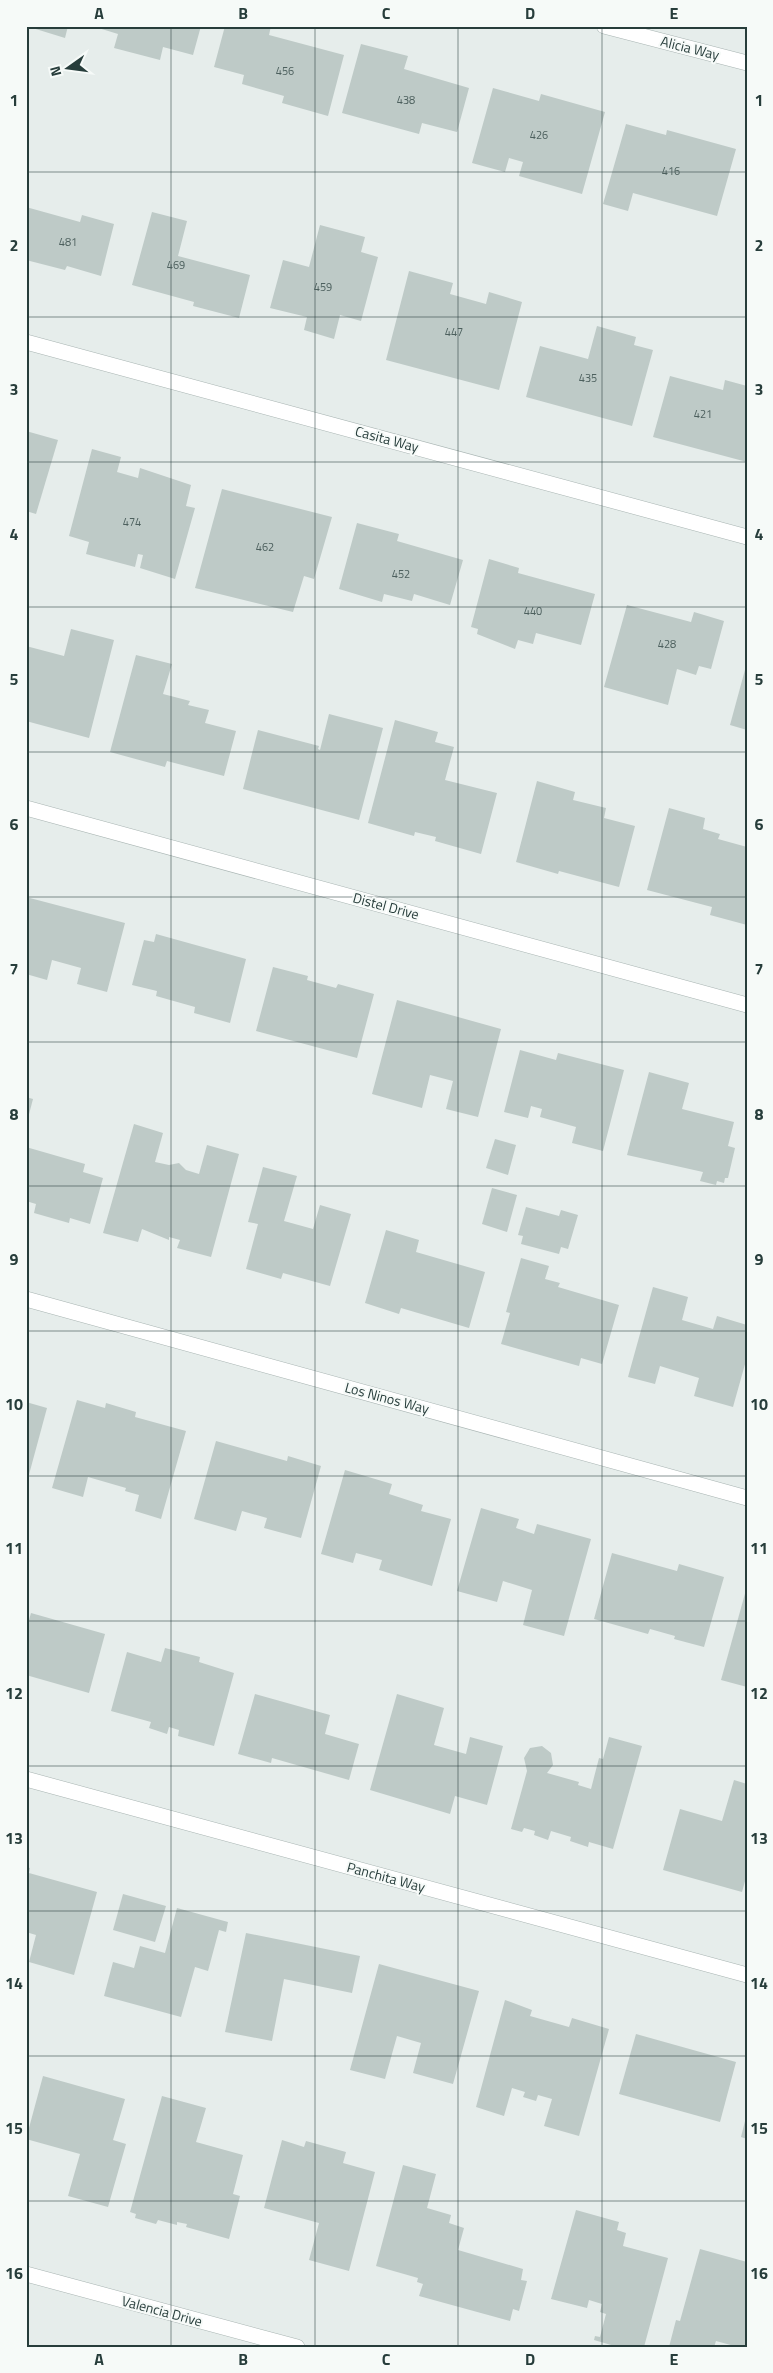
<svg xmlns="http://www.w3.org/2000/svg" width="773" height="2373" font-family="'Titillium Web',sans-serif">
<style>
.building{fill:#becac7}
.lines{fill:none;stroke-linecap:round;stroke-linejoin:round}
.street-casing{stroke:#a9b5b3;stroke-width:16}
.street{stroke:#fff;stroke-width:15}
.grid{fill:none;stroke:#273d3b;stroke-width:1;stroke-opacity:0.55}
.labels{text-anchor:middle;stroke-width:4;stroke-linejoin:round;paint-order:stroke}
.number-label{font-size:11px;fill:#4d605e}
.street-label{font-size:14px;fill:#273d3b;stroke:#f6faf8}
.neatline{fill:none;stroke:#273d3b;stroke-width:2}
.grid-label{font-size:16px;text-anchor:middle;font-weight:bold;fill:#273d3b}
</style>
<rect width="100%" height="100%" fill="#e6edeb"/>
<g class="building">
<path d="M 26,26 L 68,26 L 65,38 Z"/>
<path d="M 92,26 L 201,26 L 193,55 L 163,47 L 160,60 L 114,48 L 118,34 Z"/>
<path d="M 225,26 L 271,26 L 269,35 L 344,55 L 328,116 L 282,103 L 284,96 L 242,84 L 244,75 L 214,67 Z"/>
<path d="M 361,44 L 408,56 L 404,69 L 469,88 L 457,132 L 422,123 L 419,134 L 342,113 Z"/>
<path d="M 493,88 L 539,101 L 541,94 L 605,112 L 582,194 L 519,176 L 523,162 L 509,158 L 505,172 L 472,163 Z"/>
<path d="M 626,124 L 666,135 L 667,130 L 736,149 L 717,216 L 633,193 L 628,211 L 603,204 Z"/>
<path d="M 26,207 L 80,222 L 82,215 L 114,224 L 101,276 L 67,266 L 65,270 L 26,260 Z"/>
<path d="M 152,212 L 187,221 L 178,256 L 250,275 L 239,318 L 193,306 L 194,302 L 132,285 Z"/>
<path d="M 320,225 L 365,237 L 361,252 L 378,257 L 361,321 L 340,315 L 334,339 L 304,330 L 307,317 L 270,308 L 283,260 L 309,267 Z"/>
<path d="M 409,271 L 453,283 L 450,294 L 486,304 L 489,292 L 522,302 L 499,390 L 386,360 Z"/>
<path d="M 597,326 L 636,337 L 634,345 L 653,350 L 632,426 L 526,397 L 540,346 L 588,359 Z"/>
<path d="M 670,376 L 723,390 L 725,380 L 747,386 L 747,462 L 653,437 Z"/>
<path d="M 26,431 L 58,440 L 36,514 L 26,511 Z"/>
<path d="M 92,449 L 121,457 L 117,472 L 138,478 L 140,468 L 191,485 L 186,506 L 195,508 L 175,579 L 140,568 L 143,555 L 138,554 L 135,567 L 86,554 L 89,542 L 69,536 Z"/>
<path d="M 222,489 L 332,517 L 314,579 L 304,576 L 293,612 L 195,588 Z"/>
<path d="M 357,523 L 399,534 L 397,541 L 463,560 L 450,605 L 414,594 L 412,601 L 384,594 L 382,602 L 339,589 Z"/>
<path d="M 489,559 L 519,568 L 518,573 L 595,594 L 581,645 L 536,633 L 533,644 L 518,640 L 515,649 L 477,634 L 478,629 L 471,627 Z"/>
<path d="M 627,605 L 691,622 L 694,612 L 724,621 L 711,669 L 699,666 L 696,675 L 677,669 L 668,705 L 604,687 Z"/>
<path d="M 71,629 L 114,640 L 89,738 L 26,721 L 26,646 L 64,656 Z"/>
<path d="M 136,655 L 172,664 L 163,694 L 190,701 L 188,705 L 209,710 L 205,723 L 236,731 L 224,776 L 167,761 L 165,767 L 110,752 Z"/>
<path d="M 746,666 L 747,666 L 747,730 L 730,725 Z"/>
<path d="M 329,714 L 383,728 L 359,820 L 243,789 L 258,730 L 319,746 L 318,749 L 320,750 Z"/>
<path d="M 395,720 L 438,732 L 435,742 L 454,747 L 445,780 L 497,793 L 481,854 L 435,841 L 436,837 L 415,832 L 414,836 L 368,823 Z"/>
<path d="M 537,781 L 575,792 L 573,800 L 606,808 L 604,818 L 635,826 L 619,887 L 559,871 L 558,874 L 516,862 Z"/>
<path d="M 669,808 L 705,818 L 703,829 L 720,834 L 718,839 L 747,847 L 747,925 L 710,915 L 712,907 L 647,890 Z"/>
<path d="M 26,897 L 125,923 L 107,992 L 77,984 L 81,968 L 52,960 L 47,980 L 26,974 Z"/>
<path d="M 156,934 L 246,959 L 230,1023 L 194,1013 L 195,1007 L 156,996 L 157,991 L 132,985 L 144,940 L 154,942 Z"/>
<path d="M 273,967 L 308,976 L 307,980 L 336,988 L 338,984 L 374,994 L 357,1058 L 256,1031 Z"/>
<path d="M 397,1000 L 501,1029 L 478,1117 L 446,1109 L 453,1081 L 430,1075 L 422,1108 L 372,1094 Z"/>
<path d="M 520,1050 L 556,1060 L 558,1053 L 624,1070 L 603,1151 L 572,1143 L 576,1127 L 540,1117 L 542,1109 L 531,1106 L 528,1118 L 504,1112 Z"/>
<path d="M 649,1072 L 689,1083 L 682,1109 L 734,1122 L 728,1146 L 735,1148 L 728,1178 L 725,1178 L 724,1183 L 717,1181 L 716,1185 L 700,1181 L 703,1172 L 627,1155 Z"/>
<path d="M 26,1097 L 33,1099 L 27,1122 L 26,1122 Z"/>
<path d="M 134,1124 L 163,1133 L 155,1162 L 169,1165 L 179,1163 L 186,1170 L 199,1174 L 207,1145 L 239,1154 L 211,1257 L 177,1248 L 180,1240 L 169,1237 L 169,1240 L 142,1229 L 138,1242 L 103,1233 Z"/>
<path d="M 495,1139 L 516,1145 L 508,1175 L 486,1168 Z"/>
<path d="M 26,1147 L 85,1164 L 83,1172 L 103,1178 L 90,1224 L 70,1218 L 69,1223 L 34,1213 L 36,1204 L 26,1201 Z"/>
<path d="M 263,1167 L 297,1176 L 284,1221 L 313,1229 L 320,1205 L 351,1214 L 330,1286 L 283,1273 L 281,1279 L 246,1269 L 258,1224 L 248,1222 Z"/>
<path d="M 492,1188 L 517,1195 L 507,1232 L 482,1224 Z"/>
<path d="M 526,1207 L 559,1216 L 561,1210 L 578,1215 L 568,1249 L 561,1247 L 559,1254 L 521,1244 L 523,1236 L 518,1235 Z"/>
<path d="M 386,1230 L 419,1240 L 416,1252 L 485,1272 L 469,1328 L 401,1308 L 399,1314 L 365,1303 Z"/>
<path d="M 521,1258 L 549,1266 L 545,1279 L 560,1283 L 558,1287 L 619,1305 L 602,1364 L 581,1358 L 579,1366 L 501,1344 L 510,1313 L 506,1312 Z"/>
<path d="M 653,1287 L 688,1297 L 682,1320 L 713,1329 L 717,1316 L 747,1325 L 747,1357 L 733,1407 L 694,1396 L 699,1378 L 660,1366 L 655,1384 L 628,1377 Z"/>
<path d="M 77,1400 L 105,1408 L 106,1403 L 136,1412 L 135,1417 L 186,1431 L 161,1519 L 135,1511 L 139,1495 L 125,1491 L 126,1488 L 88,1477 L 83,1497 L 52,1488 Z"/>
<path d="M 26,1402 L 47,1408 L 27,1482 L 26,1482 Z"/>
<path d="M 216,1441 L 287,1461 L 288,1456 L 321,1466 L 301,1538 L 264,1528 L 267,1518 L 242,1511 L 236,1531 L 194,1519 Z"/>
<path d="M 345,1470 L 392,1484 L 389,1494 L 423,1505 L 421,1511 L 451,1519 L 432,1586 L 379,1570 L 382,1560 L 356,1553 L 353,1563 L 321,1554 Z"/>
<path d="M 481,1508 L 519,1519 L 516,1528 L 534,1534 L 537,1524 L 591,1539 L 564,1636 L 523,1625 L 532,1590 L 503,1581 L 497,1602 L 457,1591 Z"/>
<path d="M 612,1553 L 677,1571 L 679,1564 L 724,1577 L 704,1647 L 674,1639 L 675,1636 L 650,1629 L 648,1634 L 594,1619 Z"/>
<path d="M 746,1590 L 747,1590 L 747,1687 L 721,1680 Z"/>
<path d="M 31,1613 L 105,1634 L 89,1693 L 26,1675 L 26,1630 Z"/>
<path d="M 165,1648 L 200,1657 L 199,1662 L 234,1673 L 214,1746 L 178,1736 L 179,1730 L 169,1727 L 167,1734 L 149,1728 L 151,1722 L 111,1711 L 127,1652 L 161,1662 Z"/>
<path d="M 255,1694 L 330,1715 L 325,1734 L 359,1744 L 349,1780 L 272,1758 L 271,1763 L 238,1754 Z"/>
<path d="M 397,1694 L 444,1708 L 434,1745 L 466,1754 L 470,1737 L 503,1746 L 487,1805 L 455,1796 L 450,1814 L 370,1790 Z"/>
<path d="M 609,1737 L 642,1746 L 613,1849 L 589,1842 L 588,1847 L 570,1841 L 571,1837 L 551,1831 L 548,1840 L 534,1835 L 535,1831 L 524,1828 L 522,1832 L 511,1829 L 527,1771 L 524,1758 L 530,1748 L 542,1746 L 551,1753 L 553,1765 L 547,1773 L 579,1782 L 578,1785 L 591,1789 L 599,1758 L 603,1759 Z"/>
<path d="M 734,1780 L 747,1784 L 747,1874 L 742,1892 L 663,1870 L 680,1809 L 722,1821 Z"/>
<path d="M 26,1867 L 30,1868 L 29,1873 L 97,1892 L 74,1975 L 29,1962 L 36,1935 L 26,1932 Z"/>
<path d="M 123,1894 L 166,1906 L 155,1942 L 113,1930 Z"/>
<path d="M 177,1908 L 228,1922 L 226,1932 L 219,1930 L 208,1971 L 195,1967 L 181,2017 L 104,1996 L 113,1962 L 134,1968 L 140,1946 L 165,1953 Z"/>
<path d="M 246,1933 L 360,1956 L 352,1993 L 284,1979 L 272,2041 L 225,2032 Z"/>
<path d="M 379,1964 L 479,1991 L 453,2084 L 413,2073 L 421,2043 L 397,2036 L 385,2079 L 350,2070 Z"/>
<path d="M 505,2000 L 532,2010 L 530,2016 L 569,2027 L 572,2018 L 609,2029 L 579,2136 L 544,2126 L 552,2099 L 538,2095 L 536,2101 L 523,2097 L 525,2092 L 512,2088 L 504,2116 L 476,2107 Z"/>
<path d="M 636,2034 L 736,2062 L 720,2122 L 619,2094 Z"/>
<path d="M 43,2076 L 125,2099 L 113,2140 L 126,2144 L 108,2207 L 68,2196 L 80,2154 L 26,2139 Z"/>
<path d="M 162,2096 L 206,2108 L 196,2142 L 243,2155 L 233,2194 L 240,2196 L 229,2239 L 186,2227 L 187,2224 L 177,2222 L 177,2225 L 158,2220 L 156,2224 L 135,2218 L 136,2214 L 130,2212 Z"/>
<path d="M 746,2117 L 747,2117 L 747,2139 L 741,2137 Z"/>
<path d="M 282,2140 L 304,2147 L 306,2141 L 346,2152 L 343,2163 L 375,2172 L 349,2271 L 309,2260 L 319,2223 L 264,2208 Z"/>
<path d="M 403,2165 L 436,2174 L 427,2208 L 451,2215 L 449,2223 L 464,2228 L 458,2250 L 523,2269 L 521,2280 L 527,2281 L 519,2311 L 513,2309 L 510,2321 L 419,2296 L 423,2284 L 417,2282 L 418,2278 L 376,2266 Z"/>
<path d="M 576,2210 L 619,2222 L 617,2230 L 626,2233 L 623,2246 L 668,2258 L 644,2347 L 618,2347 L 594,2340 L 595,2336 L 600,2337 L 606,2314 L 600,2312 L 602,2304 L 589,2300 L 587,2308 L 551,2299 Z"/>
<path d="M 700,2249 L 747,2262 L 747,2347 L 738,2347 L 716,2341 L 714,2347 L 669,2347 L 676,2320 L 680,2321 Z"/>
</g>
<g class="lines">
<g class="street-casing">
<g id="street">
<path d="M 604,26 L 747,63"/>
<path d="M 26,342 L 747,537"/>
<path d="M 26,808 L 747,1005"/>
<path d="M 26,1299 L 747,1498"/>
<path d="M 26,1779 L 747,1975"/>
<path d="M 26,2274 L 297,2347"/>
</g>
</g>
<use href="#street" class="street"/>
</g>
<path class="grid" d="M 171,26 L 171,2347M 315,26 L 315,2347M 458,26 L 458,2347M 602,26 L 602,2347M 26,172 L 747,172M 26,317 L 747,317M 26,462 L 747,462M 26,607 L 747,607M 26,752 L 747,752M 26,897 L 747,897M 26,1042 L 747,1042M 26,1186 L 747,1186M 26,1331 L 747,1331M 26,1476 L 747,1476M 26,1621 L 747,1621M 26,1766 L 747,1766M 26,1911 L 747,1911M 26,2056 L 747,2056M 26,2201 L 747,2201"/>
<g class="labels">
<g class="number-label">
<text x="285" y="75">456</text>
<text x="406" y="104">438</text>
<text x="539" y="139">426</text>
<text x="671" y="175">416</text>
<text x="68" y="246">481</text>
<text x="176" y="269">469</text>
<text x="323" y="291">459</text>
<text x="454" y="336">447</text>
<text x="588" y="382">435</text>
<text x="703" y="418">421</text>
<text x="132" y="526">474</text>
<text x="265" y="551">462</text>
<text x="401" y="578">452</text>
<text x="533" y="615">440</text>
<text x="667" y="648">428</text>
</g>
<g class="street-label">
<text transform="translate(690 48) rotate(14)" y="5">Alicia Way</text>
<text transform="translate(387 439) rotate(15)" y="5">Casita Way</text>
<text transform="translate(386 906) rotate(15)" y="5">Distel Drive</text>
<text transform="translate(387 1398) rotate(15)" y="5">Los Ninos Way</text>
<text transform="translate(386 1877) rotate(15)" y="5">Panchita Way</text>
<text transform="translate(162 2311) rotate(15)" y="5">Valencia Drive</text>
</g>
</g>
<rect width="773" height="2373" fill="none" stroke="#f6faf8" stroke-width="55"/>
<g transform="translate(68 68) rotate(256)" stroke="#f6faf8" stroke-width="4" paint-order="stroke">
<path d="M0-4L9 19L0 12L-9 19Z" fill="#273d3b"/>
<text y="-8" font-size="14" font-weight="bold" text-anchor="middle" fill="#273d3b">N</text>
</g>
<rect x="28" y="28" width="718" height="2318" class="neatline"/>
<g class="grid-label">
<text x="99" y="19">A</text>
<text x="243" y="19">B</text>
<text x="386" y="19">C</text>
<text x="530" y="19">D</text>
<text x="674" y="19">E</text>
<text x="14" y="106">1</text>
<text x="759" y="106">1</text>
<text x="14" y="251">2</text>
<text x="759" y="251">2</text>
<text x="14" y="395">3</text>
<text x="759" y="395">3</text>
<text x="14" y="540">4</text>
<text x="759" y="540">4</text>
<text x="14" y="685">5</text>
<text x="759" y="685">5</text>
<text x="14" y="830">6</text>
<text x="759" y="830">6</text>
<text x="14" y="975">7</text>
<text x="759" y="975">7</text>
<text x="14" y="1120">8</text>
<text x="759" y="1120">8</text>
<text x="14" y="1265">9</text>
<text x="759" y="1265">9</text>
<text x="14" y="1410">10</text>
<text x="759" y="1410">10</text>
<text x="14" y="1554">11</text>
<text x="759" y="1554">11</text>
<text x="14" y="1699">12</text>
<text x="759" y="1699">12</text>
<text x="14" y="1844">13</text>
<text x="759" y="1844">13</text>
<text x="14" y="1989">14</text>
<text x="759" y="1989">14</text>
<text x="14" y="2134">15</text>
<text x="759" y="2134">15</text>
<text x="14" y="2279">16</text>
<text x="759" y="2279">16</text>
<text x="99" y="2365">A</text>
<text x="243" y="2365">B</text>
<text x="386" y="2365">C</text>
<text x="530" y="2365">D</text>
<text x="674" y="2365">E</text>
</g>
</svg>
